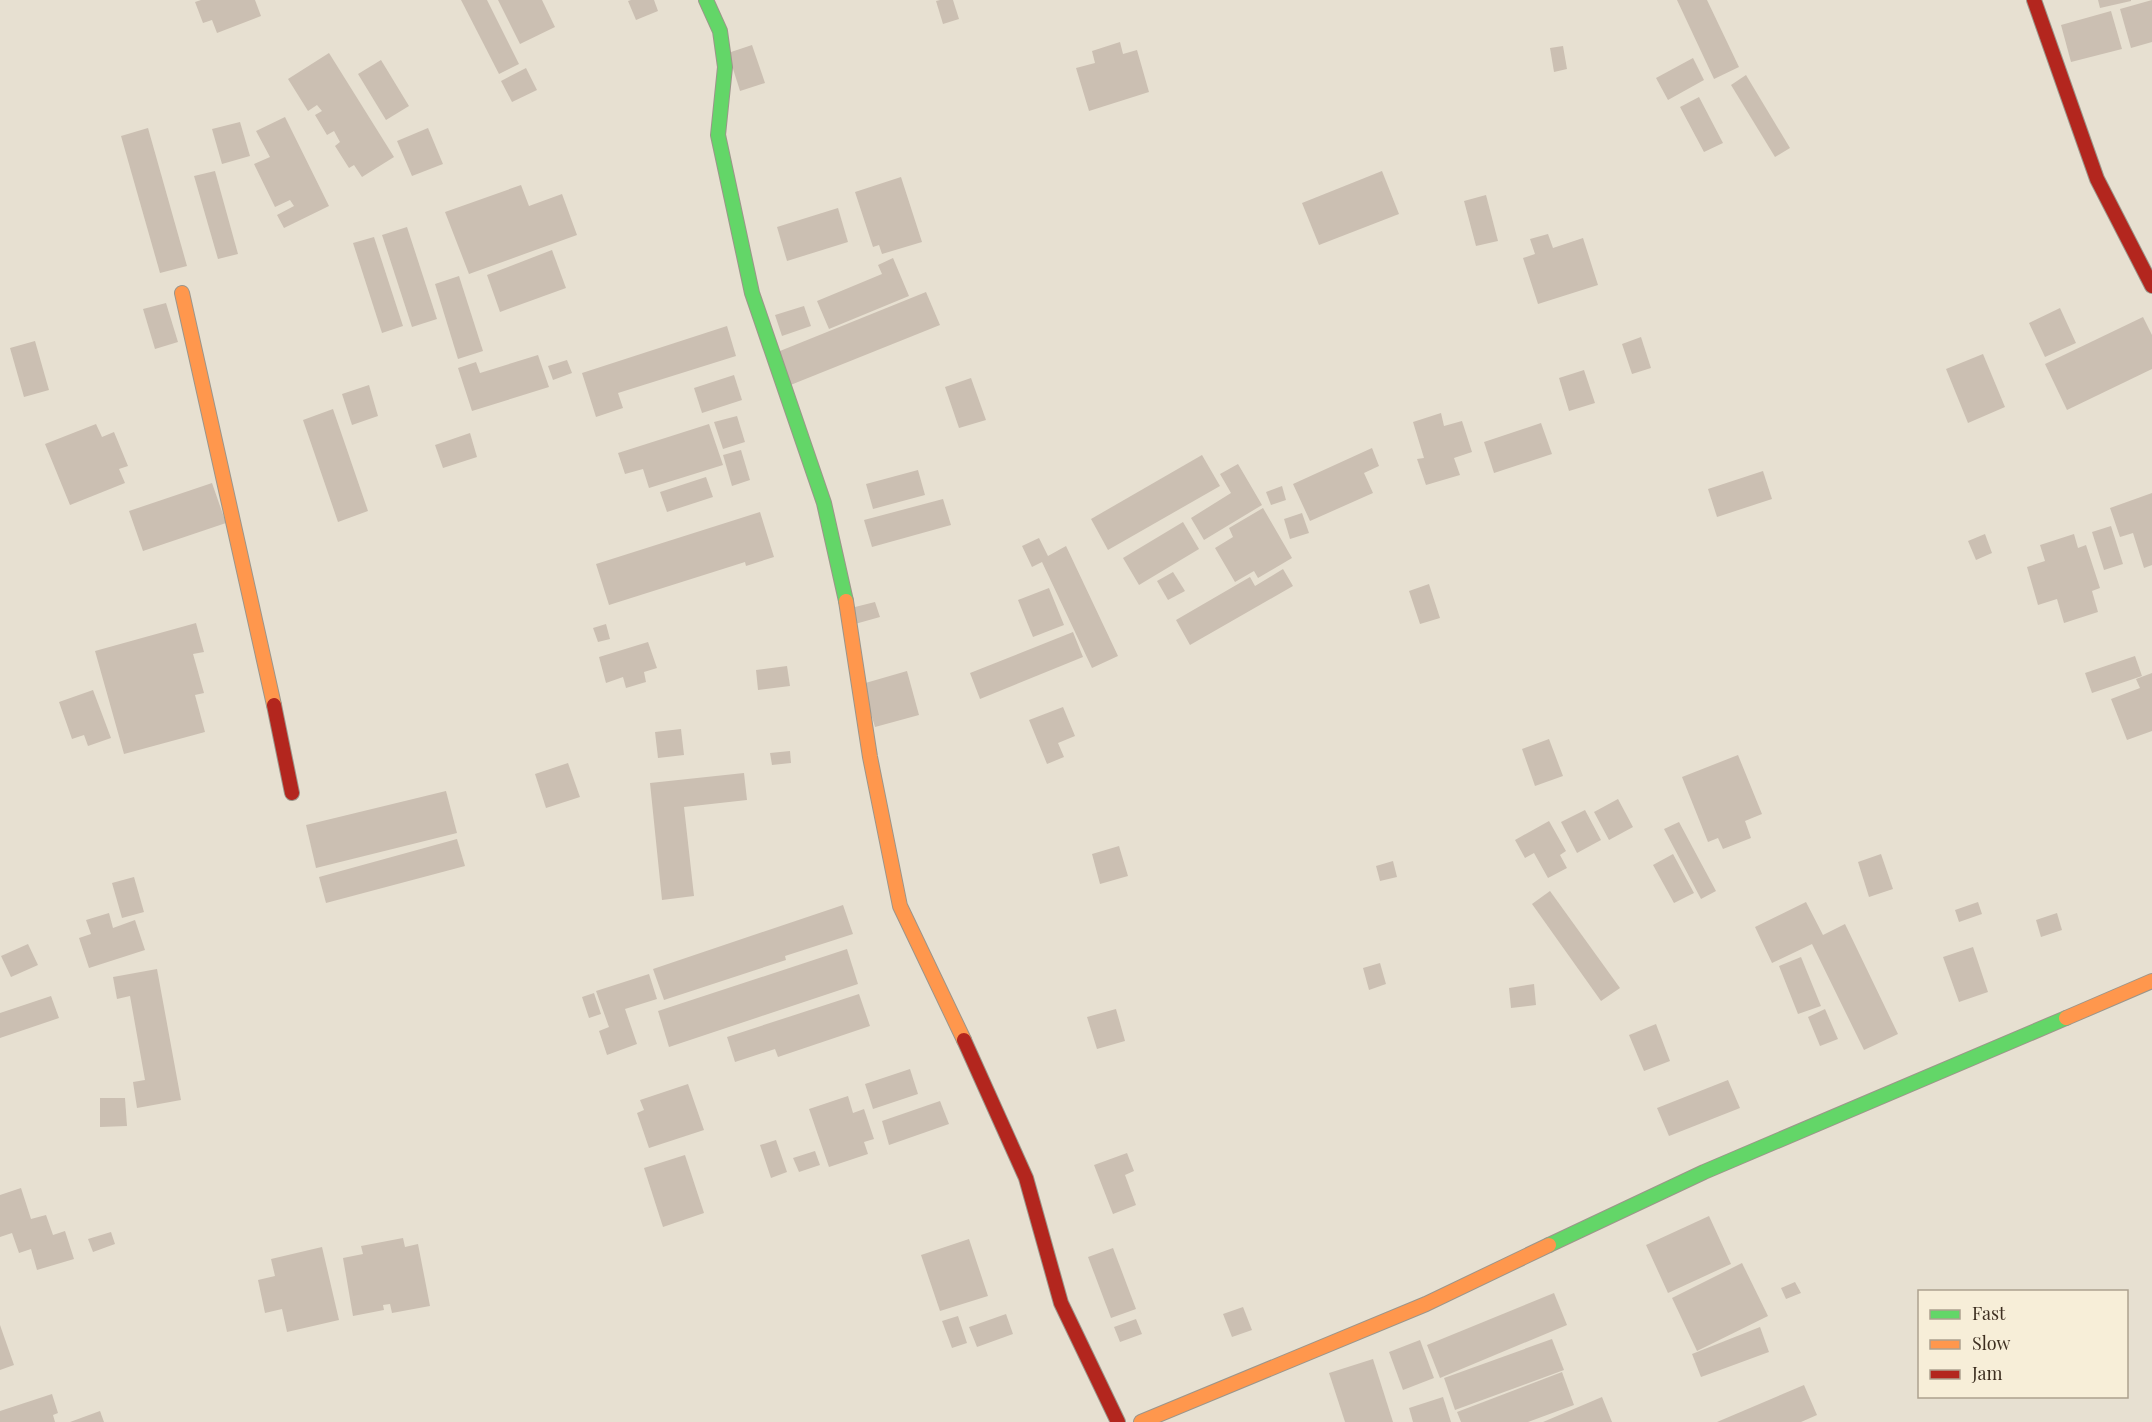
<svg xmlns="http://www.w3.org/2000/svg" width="2152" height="1422" font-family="'Playfair Display',serif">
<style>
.building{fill:#cbbfb2}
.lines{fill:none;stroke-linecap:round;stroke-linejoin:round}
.fast-casing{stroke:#9c958a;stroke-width:16}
.slow-casing{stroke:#9c958a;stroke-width:16}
.jam-casing{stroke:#9c958a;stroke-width:16}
.fast{stroke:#63d668;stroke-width:14}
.slow{stroke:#ff974d;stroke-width:14}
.jam{stroke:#b3261e;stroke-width:14}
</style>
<rect width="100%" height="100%" fill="#e7e0d1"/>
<g class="building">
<path d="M 201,0 L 255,0 L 261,16 L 217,33 L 212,20 L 203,23 L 195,2 Z"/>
<path d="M 461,0 L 487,0 L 519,64 L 499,74 Z"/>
<path d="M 498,0 L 542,0 L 555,27 L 520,44 Z"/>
<path d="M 631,0 L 654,0 L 658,11 L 636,20 L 628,1 Z"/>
<path d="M 940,0 L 953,0 L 959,19 L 943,24 L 936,1 Z"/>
<path d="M 1677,0 L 1707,0 L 1739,67 L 1714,79 Z"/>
<path d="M 2098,0 L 2131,0 L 2131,1 L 2100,8 Z"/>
<path d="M 2152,0 L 2152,42 L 2131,48 L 2120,9 Z"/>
<path d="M 2111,11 L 2122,49 L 2071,62 L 2061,25 Z"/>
<path d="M 1120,42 L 1123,54 L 1137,50 L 1149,92 L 1089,111 L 1076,68 L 1095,63 L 1092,51 Z"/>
<path d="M 752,45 L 765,83 L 740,91 L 728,53 Z"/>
<path d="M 1563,46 L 1567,69 L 1554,72 L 1550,48 Z"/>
<path d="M 329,53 L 394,157 L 362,177 L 354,165 L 349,168 L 335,146 L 340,142 L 334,131 L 327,135 L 315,115 L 322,111 L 317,105 L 308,111 L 288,79 Z"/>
<path d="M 1693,58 L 1704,80 L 1668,100 L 1656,78 Z"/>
<path d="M 381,60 L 409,106 L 386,120 L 358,74 Z"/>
<path d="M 526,68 L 537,90 L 512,102 L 501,81 Z"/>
<path d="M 1746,75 L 1790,148 L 1775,157 L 1731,85 Z"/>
<path d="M 1699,97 L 1723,143 L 1704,152 L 1680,107 Z"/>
<path d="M 285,117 L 329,206 L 284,228 L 277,215 L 294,206 L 290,200 L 275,207 L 254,164 L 270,157 L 256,131 Z"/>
<path d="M 240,122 L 250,156 L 222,164 L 212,129 Z"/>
<path d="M 148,128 L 187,266 L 160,273 L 121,136 Z"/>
<path d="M 428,128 L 443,164 L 412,176 L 397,141 Z"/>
<path d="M 215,171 L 238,254 L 218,259 L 194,176 Z"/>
<path d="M 1382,171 L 1399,214 L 1319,245 L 1302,203 Z"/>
<path d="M 901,177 L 922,242 L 882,254 L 879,245 L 873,247 L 855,192 Z"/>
<path d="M 521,185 L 529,206 L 562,194 L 577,235 L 469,274 L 445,212 Z"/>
<path d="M 1486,195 L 1498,241 L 1476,246 L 1464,201 Z"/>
<path d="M 838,208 L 848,242 L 787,261 L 777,227 Z"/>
<path d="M 407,227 L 437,319 L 412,327 L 382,235 Z"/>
<path d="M 1548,234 L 1553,248 L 1583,238 L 1598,285 L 1538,304 L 1523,258 L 1535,254 L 1530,239 Z"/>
<path d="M 374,237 L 403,326 L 382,333 L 353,243 Z"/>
<path d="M 552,250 L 566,288 L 500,312 L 487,275 Z"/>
<path d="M 893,258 L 909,296 L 829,329 L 817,301 L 882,274 L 878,265 Z"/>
<path d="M 459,276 L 483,351 L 458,359 L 435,284 Z"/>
<path d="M 926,292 L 940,325 L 788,386 L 775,353 Z"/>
<path d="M 166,303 L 178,342 L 155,349 L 143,309 Z"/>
<path d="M 804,306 L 811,326 L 782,336 L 775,315 Z"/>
<path d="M 2060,308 L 2076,343 L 2045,357 L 2029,323 Z"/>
<path d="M 2143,317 L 2152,335 L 2152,369 L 2067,410 L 2045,364 Z"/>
<path d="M 727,326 L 736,356 L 618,393 L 623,408 L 596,417 L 582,373 Z"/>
<path d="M 1641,337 L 1651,368 L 1632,374 L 1622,344 Z"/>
<path d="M 35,341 L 49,390 L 24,397 L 10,348 Z"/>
<path d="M 1983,354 L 2005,407 L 1968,423 L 1946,369 Z"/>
<path d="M 538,355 L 549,387 L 472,411 L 458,368 L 476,362 L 480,373 Z"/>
<path d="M 567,360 L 572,373 L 553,380 L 548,366 Z"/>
<path d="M 1584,370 L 1595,403 L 1569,411 L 1559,378 Z"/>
<path d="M 734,375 L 742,400 L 702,413 L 694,388 Z"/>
<path d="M 971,378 L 986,420 L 959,428 L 945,387 Z"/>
<path d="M 369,385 L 378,416 L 352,425 L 342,394 Z"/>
<path d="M 333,409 L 368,511 L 338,522 L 303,420 Z"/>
<path d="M 1441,413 L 1444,426 L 1462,421 L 1472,452 L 1454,458 L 1460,475 L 1426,485 L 1417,459 L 1424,458 L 1413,422 Z"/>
<path d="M 737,416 L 745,442 L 723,449 L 714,422 Z"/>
<path d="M 1541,423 L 1552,454 L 1494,473 L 1484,442 Z"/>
<path d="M 96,424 L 102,437 L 114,432 L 128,466 L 119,469 L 125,483 L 70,505 L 45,444 Z"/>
<path d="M 709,424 L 723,465 L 649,488 L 643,469 L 625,474 L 618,453 Z"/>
<path d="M 470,433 L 477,457 L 443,468 L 435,445 Z"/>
<path d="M 1372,448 L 1379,466 L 1364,473 L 1373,493 L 1310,521 L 1293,484 Z"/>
<path d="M 741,450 L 750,480 L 732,486 L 723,455 Z"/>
<path d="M 1202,455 L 1220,486 L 1108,550 L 1091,519 Z"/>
<path d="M 1238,464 L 1262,505 L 1204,540 L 1191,518 L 1231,493 L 1220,474 Z"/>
<path d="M 918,470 L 925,495 L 873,509 L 866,484 Z"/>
<path d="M 1763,471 L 1772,499 L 1717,517 L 1708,489 Z"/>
<path d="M 706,477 L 713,497 L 667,512 L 660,492 Z"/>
<path d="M 212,483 L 226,523 L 143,551 L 129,511 Z"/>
<path d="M 1282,486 L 1286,500 L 1271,505 L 1266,492 Z"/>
<path d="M 2152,493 L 2152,565 L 2144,568 L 2133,533 L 2120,537 L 2110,508 Z"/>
<path d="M 943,499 L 951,525 L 872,547 L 864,520 Z"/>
<path d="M 1263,508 L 1292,558 L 1258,578 L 1254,571 L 1235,582 L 1215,548 L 1233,537 L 1229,528 Z"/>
<path d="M 760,512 L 774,557 L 746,566 L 745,562 L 609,605 L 596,564 Z"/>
<path d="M 1302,513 L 1309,533 L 1290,539 L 1284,519 Z"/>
<path d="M 1183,522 L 1199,549 L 1139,585 L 1123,558 Z"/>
<path d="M 2111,526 L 2123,564 L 2104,570 L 2092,532 Z"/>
<path d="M 1985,534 L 1992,553 L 1976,560 L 1968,541 Z"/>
<path d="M 2074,534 L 2078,548 L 2086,545 L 2100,588 L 2092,591 L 2098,612 L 2064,623 L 2057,599 L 2038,605 L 2027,567 L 2045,561 L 2040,545 Z"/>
<path d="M 1039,538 L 1048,556 L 1066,546 L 1118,656 L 1092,668 L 1042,562 L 1032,567 L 1022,546 Z"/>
<path d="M 1283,569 L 1293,586 L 1190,645 L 1176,620 L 1250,577 L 1255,586 Z"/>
<path d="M 1173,572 L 1185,591 L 1168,600 L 1157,581 Z"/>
<path d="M 1429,584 L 1440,618 L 1420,624 L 1409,591 Z"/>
<path d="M 1049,588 L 1064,625 L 1033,637 L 1018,600 Z"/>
<path d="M 875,602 L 880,617 L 855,624 L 851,608 Z"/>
<path d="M 196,623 L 204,652 L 193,654 L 204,693 L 195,695 L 205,732 L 124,754 L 95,651 Z"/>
<path d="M 606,624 L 610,639 L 598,642 L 593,628 Z"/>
<path d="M 1073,632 L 1083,657 L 980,699 L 970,673 Z"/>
<path d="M 648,642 L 657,668 L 644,672 L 646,682 L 626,688 L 623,677 L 606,683 L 599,657 Z"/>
<path d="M 2135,656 L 2142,676 L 2092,693 L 2085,673 Z"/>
<path d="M 787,666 L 790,686 L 758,690 L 756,670 Z"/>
<path d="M 907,671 L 919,715 L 875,727 L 862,684 Z"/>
<path d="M 2152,673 L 2152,731 L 2127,740 L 2111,699 L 2140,688 L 2136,679 Z"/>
<path d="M 93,690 L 111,738 L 88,746 L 84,735 L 72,739 L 59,702 Z"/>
<path d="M 1063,707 L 1075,736 L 1058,743 L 1064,757 L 1047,764 L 1029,720 Z"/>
<path d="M 681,729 L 684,755 L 658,758 L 655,732 Z"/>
<path d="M 1549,739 L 1563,776 L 1535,786 L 1522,749 Z"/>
<path d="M 790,751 L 791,763 L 772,765 L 770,753 Z"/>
<path d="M 1738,755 L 1762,814 L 1745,821 L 1751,838 L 1723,849 L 1718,838 L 1708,842 L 1682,777 Z"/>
<path d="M 568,763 L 580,797 L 546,808 L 535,774 Z"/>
<path d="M 744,773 L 747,800 L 684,807 L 694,896 L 662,900 L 650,783 Z"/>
<path d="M 446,791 L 457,833 L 316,868 L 306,825 Z"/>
<path d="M 1618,799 L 1633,827 L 1609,840 L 1594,812 Z"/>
<path d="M 1585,810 L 1601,840 L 1577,853 L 1561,822 Z"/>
<path d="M 1549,821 L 1566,851 L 1560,855 L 1567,868 L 1548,878 L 1534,853 L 1525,858 L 1515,840 Z"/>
<path d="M 1679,822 L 1716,891 L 1701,899 L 1664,829 Z"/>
<path d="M 457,839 L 465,866 L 326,903 L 319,877 Z"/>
<path d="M 1119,846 L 1128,876 L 1100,884 L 1092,854 Z"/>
<path d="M 1673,854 L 1694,893 L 1674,903 L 1653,865 Z"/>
<path d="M 1881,854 L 1893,889 L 1869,897 L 1858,862 Z"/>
<path d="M 1393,861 L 1397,877 L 1380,881 L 1376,866 Z"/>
<path d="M 134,877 L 144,912 L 122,918 L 112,883 Z"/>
<path d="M 1550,891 L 1620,988 L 1601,1001 L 1532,904 Z"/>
<path d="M 1806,902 L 1823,935 L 1845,924 L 1898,1034 L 1864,1050 L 1812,944 L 1772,963 L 1755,927 Z"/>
<path d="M 1978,902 L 1982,914 L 1959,922 L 1955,910 Z"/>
<path d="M 843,905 L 853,934 L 785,956 L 786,960 L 664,1000 L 653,969 Z"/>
<path d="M 109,913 L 113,928 L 135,920 L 145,950 L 89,968 L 79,938 L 91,934 L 86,920 Z"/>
<path d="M 2057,913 L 2062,930 L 2041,937 L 2036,920 Z"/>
<path d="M 28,944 L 38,965 L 11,977 L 1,956 Z"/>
<path d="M 1973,947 L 1988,992 L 1959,1002 L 1943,957 Z"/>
<path d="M 847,949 L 858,984 L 669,1047 L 658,1011 Z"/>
<path d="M 1801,957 L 1821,1006 L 1798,1014 L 1779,966 Z"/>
<path d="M 1380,963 L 1386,984 L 1369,990 L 1363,968 Z"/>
<path d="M 157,969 L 181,1100 L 137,1108 L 133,1082 L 145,1080 L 130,996 L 117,999 L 113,977 Z"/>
<path d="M 649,974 L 657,999 L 625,1009 L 637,1044 L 607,1055 L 599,1031 L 609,1027 L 596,991 Z"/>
<path d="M 1534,984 L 1536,1005 L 1511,1008 L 1509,988 Z"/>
<path d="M 594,993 L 601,1014 L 589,1018 L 582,997 Z"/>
<path d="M 859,994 L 870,1026 L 778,1057 L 775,1049 L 735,1062 L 727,1037 Z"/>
<path d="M 51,996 L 59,1018 L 0,1038 L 0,1013 Z"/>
<path d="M 1116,1009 L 1125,1041 L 1097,1049 L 1087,1017 Z"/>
<path d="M 1825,1009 L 1838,1039 L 1820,1046 L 1808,1017 Z"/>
<path d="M 1656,1024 L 1670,1061 L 1644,1071 L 1629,1035 Z"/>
<path d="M 910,1069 L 918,1094 L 873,1109 L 865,1084 Z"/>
<path d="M 1728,1080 L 1740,1108 L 1669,1136 L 1657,1108 Z"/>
<path d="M 688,1084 L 704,1130 L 649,1148 L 637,1113 L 644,1110 L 640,1100 Z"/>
<path d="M 848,1096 L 853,1113 L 864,1109 L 874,1139 L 864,1142 L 868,1154 L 829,1167 L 809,1109 Z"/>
<path d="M 100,1098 L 125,1098 L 127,1126 L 100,1127 Z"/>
<path d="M 940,1101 L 949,1124 L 889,1145 L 882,1121 Z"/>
<path d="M 776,1140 L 787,1172 L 771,1178 L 760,1145 Z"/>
<path d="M 815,1151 L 820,1165 L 799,1172 L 793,1158 Z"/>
<path d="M 1127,1153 L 1134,1171 L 1125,1175 L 1136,1205 L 1113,1214 L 1094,1165 Z"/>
<path d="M 685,1155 L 704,1213 L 663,1227 L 644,1168 Z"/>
<path d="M 21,1188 L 31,1219 L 46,1215 L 53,1235 L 65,1231 L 74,1259 L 37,1270 L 31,1249 L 19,1253 L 12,1233 L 0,1237 L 0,1195 Z"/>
<path d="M 1709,1216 L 1731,1264 L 1668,1293 L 1646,1245 Z"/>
<path d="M 111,1232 L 115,1244 L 93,1252 L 88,1239 Z"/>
<path d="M 403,1238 L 405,1247 L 418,1244 L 430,1306 L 392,1313 L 390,1304 L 383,1305 L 384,1310 L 353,1316 L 343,1258 L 363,1254 L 361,1246 Z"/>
<path d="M 969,1239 L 988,1296 L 940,1311 L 921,1255 Z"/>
<path d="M 322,1247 L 339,1320 L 287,1332 L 282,1309 L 265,1313 L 258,1280 L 275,1276 L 271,1259 Z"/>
<path d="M 1113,1248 L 1136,1309 L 1111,1318 L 1088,1257 Z"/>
<path d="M 1742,1263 L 1768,1316 L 1697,1351 L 1672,1298 Z"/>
<path d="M 1795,1282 L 1801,1293 L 1786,1299 L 1781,1288 Z"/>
<path d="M 1554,1293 L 1567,1325 L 1440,1378 L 1427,1345 Z"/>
<path d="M 1243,1307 L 1252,1330 L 1232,1337 L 1223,1314 Z"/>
<path d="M 1006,1314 L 1013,1334 L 977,1347 L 969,1327 Z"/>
<path d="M 958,1316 L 967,1343 L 952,1348 L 942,1321 Z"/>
<path d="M 1136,1319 L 1142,1334 L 1120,1342 L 1114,1327 Z"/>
<path d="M 0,1325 L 14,1365 L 0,1370 Z"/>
<path d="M 1760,1327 L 1769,1352 L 1701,1377 L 1692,1354 Z"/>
<path d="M 1552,1339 L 1564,1370 L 1455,1410 L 1444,1378 Z"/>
<path d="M 1420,1340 L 1434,1378 L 1403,1390 L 1389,1352 Z"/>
<path d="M 1373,1359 L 1393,1422 L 1345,1422 L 1329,1373 Z"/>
<path d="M 1562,1372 L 1574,1405 L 1528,1422 L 1461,1422 L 1457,1412 Z"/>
<path d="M 1804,1385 L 1817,1415 L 1801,1422 L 1717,1422 Z"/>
<path d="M 52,1394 L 58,1413 L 53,1415 L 55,1422 L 0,1422 L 0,1411 Z"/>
<path d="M 1443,1397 L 1451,1422 L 1413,1422 L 1409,1408 Z"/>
<path d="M 1602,1397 L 1612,1422 L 1543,1422 Z"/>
<path d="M 100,1411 L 104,1422 L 70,1422 Z"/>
</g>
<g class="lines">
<g class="fast-casing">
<g id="fast">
<path d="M 706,0 L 720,31 L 725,67 L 718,135 L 752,293 L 824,503 L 846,601"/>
<path d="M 1549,1245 L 1704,1172 L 2066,1018"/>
</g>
</g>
<g class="slow-casing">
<g id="slow">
<path d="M 182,293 L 274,705"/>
<path d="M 846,601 L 870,757 L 900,906 L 964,1040"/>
<path d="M 2066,1018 L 2152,981"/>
<path d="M 1141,1422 L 1426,1304 L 1549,1245"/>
</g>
</g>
<g class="jam-casing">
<g id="jam">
<path d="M 2034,0 L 2097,179 L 2152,286"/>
<path d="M 274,705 L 292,793"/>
<path d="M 964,1040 L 1026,1178 L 1061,1303 L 1118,1422"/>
</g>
</g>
<use href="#fast" class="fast"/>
<use href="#slow" class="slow"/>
<use href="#jam" class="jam"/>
</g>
<rect x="1918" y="1290" width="210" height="108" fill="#f7eed8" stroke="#ada18e" stroke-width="1.5"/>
<rect x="1930" y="1310" width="30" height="9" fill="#63d668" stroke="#ada18e" stroke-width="1.5"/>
<text x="1972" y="1320" font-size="18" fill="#3d2e20">Fast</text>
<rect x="1930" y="1340" width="30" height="9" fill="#ff974d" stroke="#ada18e" stroke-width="1.5"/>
<text x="1972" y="1350" font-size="18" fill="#3d2e20">Slow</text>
<rect x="1930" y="1370" width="30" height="9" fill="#b3261e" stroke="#ada18e" stroke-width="1.5"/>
<text x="1972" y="1380" font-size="18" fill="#3d2e20">Jam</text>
</svg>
